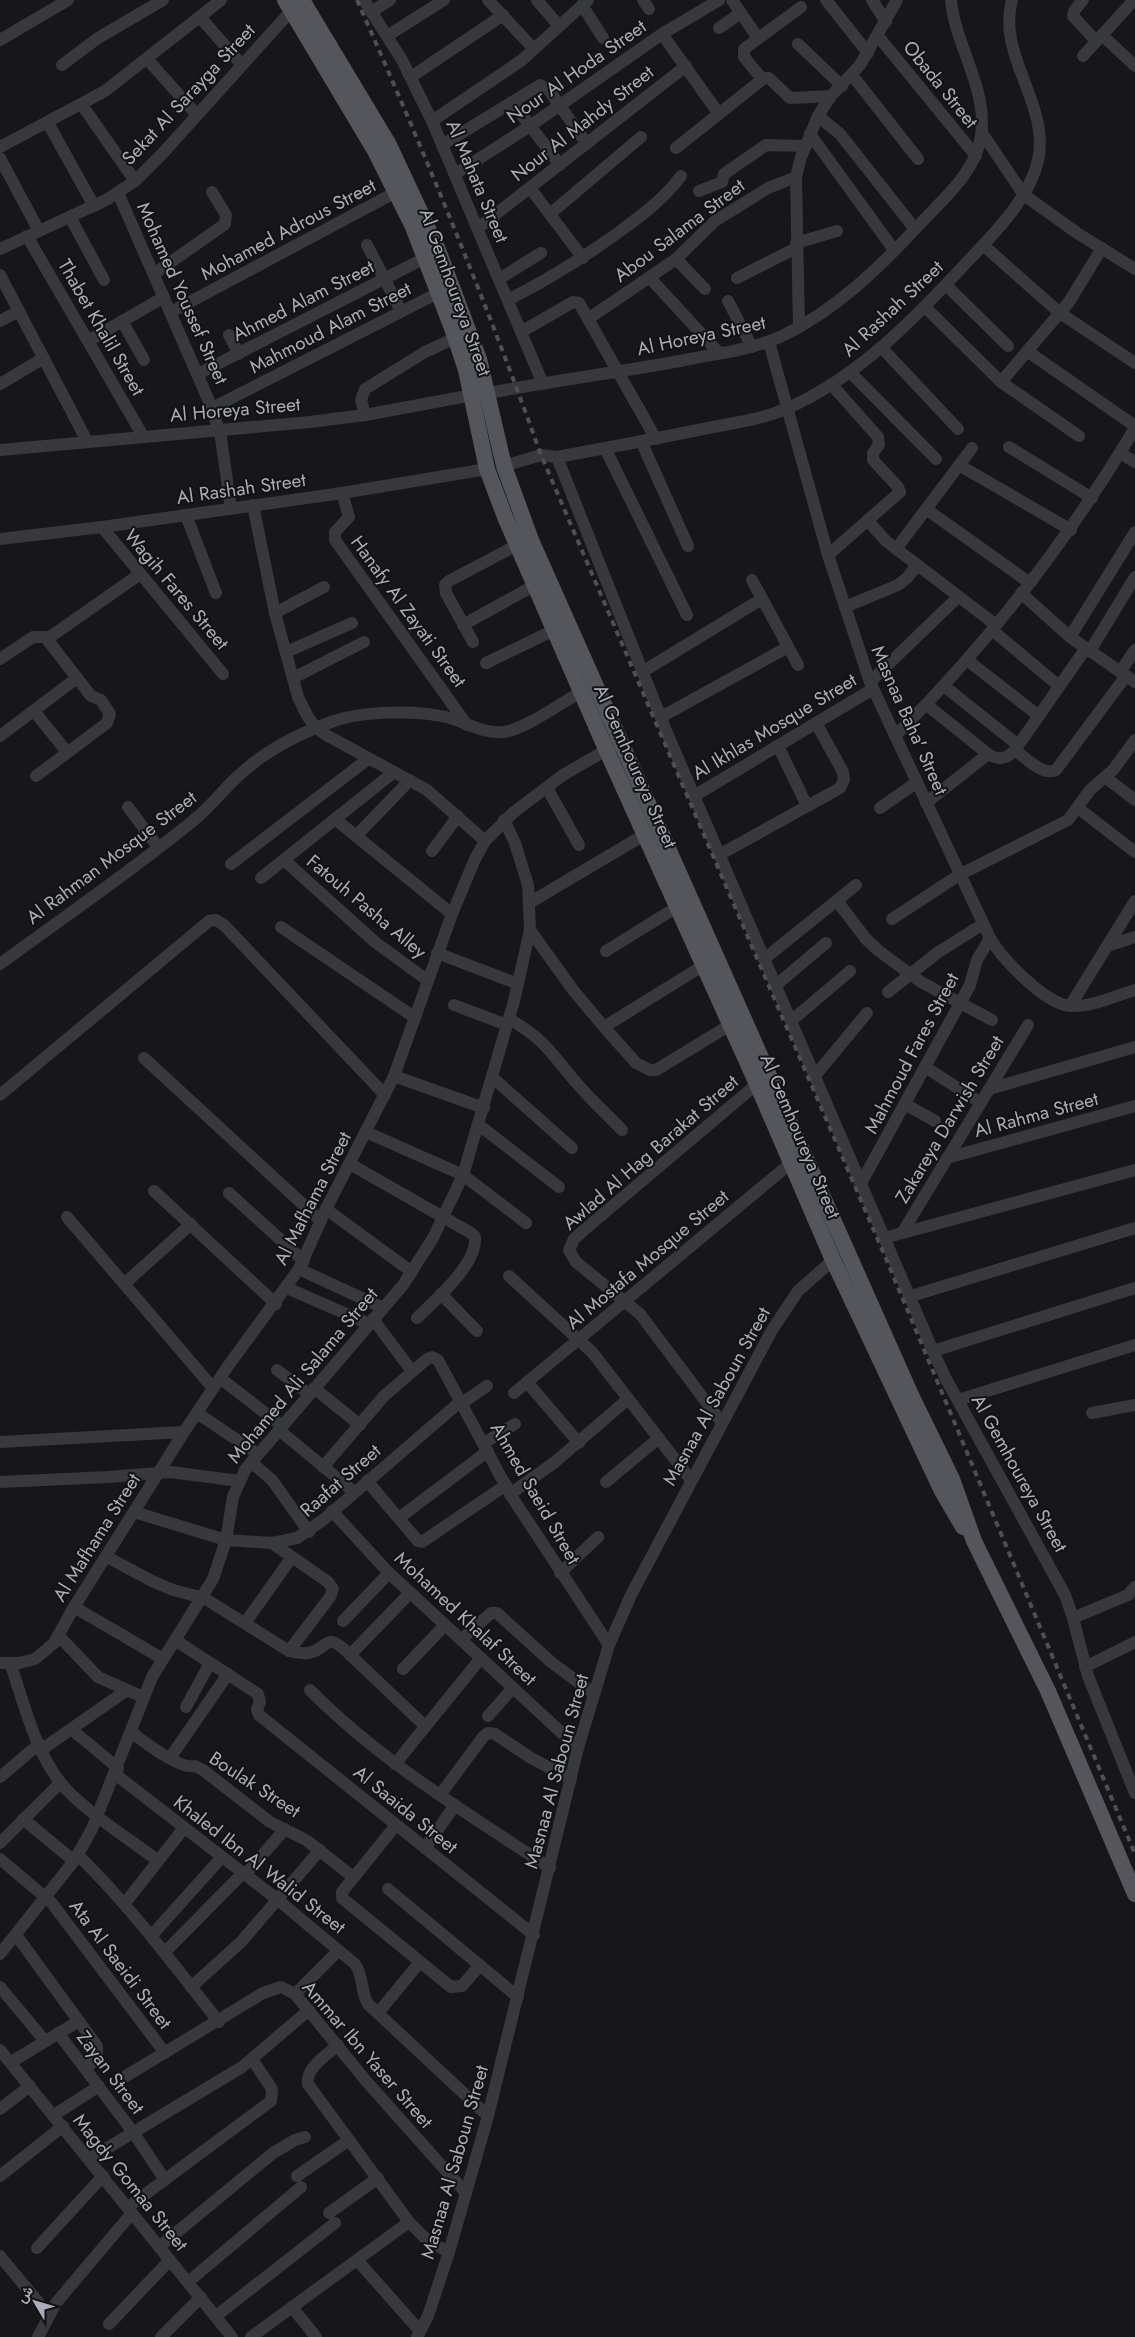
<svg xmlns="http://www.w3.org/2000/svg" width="1135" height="2337" font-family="Jost,Vazirmatn,sans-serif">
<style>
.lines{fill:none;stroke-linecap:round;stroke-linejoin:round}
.minor{stroke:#38393d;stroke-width:12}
.major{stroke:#54565c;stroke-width:16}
.rail{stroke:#4d4f54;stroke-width:4;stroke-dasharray:6 5;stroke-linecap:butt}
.labels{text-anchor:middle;stroke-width:4;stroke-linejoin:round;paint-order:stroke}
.street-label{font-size:19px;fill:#a9aeb8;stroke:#121214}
</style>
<rect width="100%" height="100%" fill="#171719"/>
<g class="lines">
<g class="minor">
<path d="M 364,0 L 402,60 L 432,121 L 543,384"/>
<path d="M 488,0 L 534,49"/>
<path d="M 537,0 L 559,26"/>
<path d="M 643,0 L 649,9"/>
<path d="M 732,0 L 758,38"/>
<path d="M 826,0 L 868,53"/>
<path d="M 872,0 L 886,22"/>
<path d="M 1083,0 L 1074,11 L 1073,16 L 1096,41"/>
<path d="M 582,5 L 603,38"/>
<path d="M 371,12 L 390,0"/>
<path d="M 200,17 L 241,64"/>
<path d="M 719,28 L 741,13"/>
<path d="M 662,34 L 719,114"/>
<path d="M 1102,35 L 1135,66"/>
<path d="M 387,36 L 444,0"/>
<path d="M 878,36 L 976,156"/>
<path d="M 0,40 L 68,0"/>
<path d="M 798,44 L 842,86"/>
<path d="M 1083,56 L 1134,0"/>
<path d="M 147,59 L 197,115"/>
<path d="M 62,65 L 98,38 L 163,0"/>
<path d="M 852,75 L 918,159"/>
<path d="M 411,77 L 503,15"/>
<path d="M 762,79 L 744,57 L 744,49 L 801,7"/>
<path d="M 512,102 L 560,165"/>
<path d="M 82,105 L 135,181"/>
<path d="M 818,116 L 840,134 L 915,229"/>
<path d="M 432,121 L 522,60 L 588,0"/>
<path d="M 48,123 L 94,206"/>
<path d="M 982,133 L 1024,195 L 1077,233 L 1135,269"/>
<path d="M 810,134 L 894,250"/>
<path d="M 442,145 L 540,85 L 548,89 L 587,144"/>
<path d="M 0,147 L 105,91 L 221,0"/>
<path d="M 676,148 L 764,78 L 769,78 L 790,98 L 831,96"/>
<path d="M 0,158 L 39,231"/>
<path d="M 455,174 L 530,126 L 662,34 L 719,0"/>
<path d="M 530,188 L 583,258"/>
<path d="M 699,191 L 722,182 L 724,174 L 766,145 L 806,146"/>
<path d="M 118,193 L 212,408 L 221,438 L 231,509"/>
<path d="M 550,214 L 641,137"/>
<path d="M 70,217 L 104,280"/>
<path d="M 478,228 L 686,66"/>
<path d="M 27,236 L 143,436"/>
<path d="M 796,243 L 837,231"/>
<path d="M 367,245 L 401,311"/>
<path d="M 983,245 L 1060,313 L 1135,363"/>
<path d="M 0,249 L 106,200 L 135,181 L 163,153 L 291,11"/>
<path d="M 676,259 L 705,289"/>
<path d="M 154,274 L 225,224 L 226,215 L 212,192"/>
<path d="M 0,275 L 87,441"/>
<path d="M 650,278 L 719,353"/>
<path d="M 737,278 L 796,248"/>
<path d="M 499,279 L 541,253"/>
<path d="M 946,285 L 1008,346"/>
<path d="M 508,300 C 547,280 583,258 619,232 C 642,215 664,199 681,176"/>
<path d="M 728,301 L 752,347"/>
<path d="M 925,307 L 1001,382 L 1079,436"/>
<path d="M 171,312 L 396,192"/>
<path d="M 588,319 L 676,259 L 715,221 L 768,188 L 796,177"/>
<path d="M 0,321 L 19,311"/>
<path d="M 122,321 L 144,360"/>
<path d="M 799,327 L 796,177 L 801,157 L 818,116 L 831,96 L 860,65 L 897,0"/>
<path d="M 521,332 L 573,302 L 579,303 L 656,439"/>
<path d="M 229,335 L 239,354"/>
<path d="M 88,341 L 164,297"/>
<path d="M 769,342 L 828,555 L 870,682 L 990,938 C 1002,959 1046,1005 1071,1006 C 1092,1007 1115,996 1135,990"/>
<path d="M 881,347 L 958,429"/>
<path d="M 1027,351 L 1135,426"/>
<path d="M 850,372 L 936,459"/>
<path d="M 198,374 L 425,258"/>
<path d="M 1001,382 L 1069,302 L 1102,248"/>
<path d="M 0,384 L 44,358"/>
<path d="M 489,393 C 556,380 623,372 690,359 C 721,353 754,349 782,336 C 836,310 879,268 919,225 C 943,199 976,172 981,136 C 988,88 955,46 951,0"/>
<path d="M 212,408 L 438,293"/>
<path d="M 365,415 L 361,400 L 365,389 L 425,352 L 455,338"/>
<path d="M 641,441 L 688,546"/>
<path d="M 1009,447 L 1092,498"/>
<path d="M 605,448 L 687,615"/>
<path d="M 0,450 L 310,422 L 365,415 L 473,395"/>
<path d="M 1120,453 L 1135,462"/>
<path d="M 557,457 L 667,733 L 933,1351 L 946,1379 L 1065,1595 L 1073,1618 L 1088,1676 L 1135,1793"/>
<path d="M 959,465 L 1071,530"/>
<path d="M 504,466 L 541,455 L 557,457 C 606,448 654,439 703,429 C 732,423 761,420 788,408 C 860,376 915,318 967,262 C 994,234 1033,195 1039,155 C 1047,101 997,54 1012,0"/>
<path d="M 342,493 L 349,517 L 335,532 L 335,540 L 467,725"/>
<path d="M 253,505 L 275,613 L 298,697 L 308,717 L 316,728 L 328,736 L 427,790 L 485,841"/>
<path d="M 926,509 L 1030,583"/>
<path d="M 186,515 L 216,593"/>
<path d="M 868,521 L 886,541 L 996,625"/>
<path d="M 102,527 L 223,674"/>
<path d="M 0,539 L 102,527 L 342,493 L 487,469"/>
<path d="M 896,549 L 972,448"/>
<path d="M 828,555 L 900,492 L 898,487 L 873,460 L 873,453 L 879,445 L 878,437 L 831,384"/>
<path d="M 752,580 L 798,665"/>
<path d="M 1021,593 L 1070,637 L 1135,682"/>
<path d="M 845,607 L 898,585 L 907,578 L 917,565"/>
<path d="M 275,613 L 324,587"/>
<path d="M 463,625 L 535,585"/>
<path d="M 992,630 L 1059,686"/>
<path d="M 1070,637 L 1135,532"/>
<path d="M 473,642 L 446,593 L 445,585 L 449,581 L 517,545"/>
<path d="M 1090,651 L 1135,577"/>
<path d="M 286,652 L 352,623"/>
<path d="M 0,659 L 33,637 L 50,637 L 140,574"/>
<path d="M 967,660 L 1039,716"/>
<path d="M 486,663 L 554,630"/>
<path d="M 642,672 L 762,599"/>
<path d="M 1120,672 L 1135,650"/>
<path d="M 293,678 L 364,642"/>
<path d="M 870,682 L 958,597"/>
<path d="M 944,686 L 1018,745"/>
<path d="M 927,705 L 988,754 C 999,761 1007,759 1015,750 L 1086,648"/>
<path d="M 34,711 L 67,752"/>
<path d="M 661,717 L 788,647"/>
<path d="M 0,736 L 77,678"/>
<path d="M 895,736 C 988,644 1068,540 1135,428"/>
<path d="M 778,746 L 807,806"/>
<path d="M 1015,750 C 1026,758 1042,776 1056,770 L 1126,676"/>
<path d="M 36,776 L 107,723 L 110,714 L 101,700 L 91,696 L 46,638"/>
<path d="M 1105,777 L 1135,800"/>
<path d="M 547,788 L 579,845"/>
<path d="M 694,796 L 873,689"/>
<path d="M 926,803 L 988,754"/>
<path d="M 128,807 L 158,847"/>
<path d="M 880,808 L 917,782"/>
<path d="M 1078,808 L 1135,852"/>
<path d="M 335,819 L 452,914"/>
<path d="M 356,836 L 410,780"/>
<path d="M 432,851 L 458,816"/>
<path d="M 719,855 L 840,788 L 844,780 L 843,772 L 816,723"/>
<path d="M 284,860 L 375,942 L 427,980"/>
<path d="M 231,864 L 368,759"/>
<path d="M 261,878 L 394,772"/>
<path d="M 837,901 L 866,939 L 879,951 L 921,982 L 992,1020"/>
<path d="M 529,903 L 644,835"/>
<path d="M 892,919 L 959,875 L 1068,820 L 1090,790 L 1113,770 L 1135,740"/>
<path d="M 281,927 L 414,1017"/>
<path d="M 530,930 L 573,990 L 604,1027 L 636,1063 L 650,1070 L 656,1070 L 730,1025"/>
<path d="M 1107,946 L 1135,937"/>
<path d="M 606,951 L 677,907"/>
<path d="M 437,953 L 518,984"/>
<path d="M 764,959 L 856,885"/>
<path d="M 0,964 C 65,916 132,871 194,820 C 213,805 226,785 245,770 C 270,748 303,732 334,721 C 363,711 416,710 446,717 C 466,722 483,734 504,732 C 525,729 561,703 581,692"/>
<path d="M 775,986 L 826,943"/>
<path d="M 888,992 L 937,953 L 983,924"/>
<path d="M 454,1005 L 507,1025"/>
<path d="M 1070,1006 L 1135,901"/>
<path d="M 509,1019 C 547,1040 554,1058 581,1088 C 594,1103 609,1116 622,1130"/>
<path d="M 791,1021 L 850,971"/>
<path d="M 604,1027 L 704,965"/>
<path d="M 144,1058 L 321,1221"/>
<path d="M 925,1067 L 981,1103"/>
<path d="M 394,1076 L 484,1108"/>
<path d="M 492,1077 L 572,1148"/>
<path d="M 814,1077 L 867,1013"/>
<path d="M 989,1089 L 1135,1047"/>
<path d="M 0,1095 L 209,921 L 216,920 L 224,925 L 385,1095"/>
<path d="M 905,1104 L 935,1121"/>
<path d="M 479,1125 L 559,1187"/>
<path d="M 366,1132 L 463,1175 L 526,1223"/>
<path d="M 947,1158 L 1135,1106"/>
<path d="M 350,1164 L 471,1233 L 475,1237 C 478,1264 435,1300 417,1318"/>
<path d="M 860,1185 L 970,985 L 977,960 L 990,938"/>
<path d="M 154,1191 L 276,1304"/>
<path d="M 229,1193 L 304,1261"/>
<path d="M 326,1209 L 412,1272"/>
<path d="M 67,1217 L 213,1388"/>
<path d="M 902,1233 L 1028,1025"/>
<path d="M 884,1238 L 1135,1170"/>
<path d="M 299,1269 L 383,1308"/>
<path d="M 509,1276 L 592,1352 L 691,1480"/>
<path d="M 124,1284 L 191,1224"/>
<path d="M 287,1288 L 369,1324"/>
<path d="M 441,1294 L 477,1331"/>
<path d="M 908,1297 L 1135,1228"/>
<path d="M 373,1319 L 411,1370"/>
<path d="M 933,1351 L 1135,1288"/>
<path d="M 277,1370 L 309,1394"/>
<path d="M 220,1378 L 282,1426"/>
<path d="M 527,1382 L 579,1443"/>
<path d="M 314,1388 L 360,1425"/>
<path d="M 514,1393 L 797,1158"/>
<path d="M 958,1400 L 1135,1345"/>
<path d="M 462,1403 L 487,1386"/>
<path d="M 197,1413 L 258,1454"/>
<path d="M 1092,1413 L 1135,1405"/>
<path d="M 722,1423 L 640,1314 L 576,1262 L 569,1250 L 574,1239 L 584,1230 L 757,1084"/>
<path d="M 279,1430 L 354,1492"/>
<path d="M 0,1442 L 184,1432"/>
<path d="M 484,1443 L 515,1424"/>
<path d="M 251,1462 L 272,1480 L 309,1532"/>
<path d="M 323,1467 L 384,1396 L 427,1359 L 432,1357 L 438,1360 L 510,1494 L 609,1645"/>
<path d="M 367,1481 L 418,1541 L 422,1542 L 506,1485"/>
<path d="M 0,1482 L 108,1477 L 171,1472 L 239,1481"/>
<path d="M 606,1482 L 659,1438"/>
<path d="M 510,1494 L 555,1462 L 628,1399"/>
<path d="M 332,1511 L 389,1573 L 578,1748"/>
<path d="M 134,1512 L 226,1540 L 272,1543 L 297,1538 L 323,1520 L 461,1401"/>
<path d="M 399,1518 L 488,1451"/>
<path d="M 272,1543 L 328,1582 L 333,1589 L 330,1597 L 289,1651"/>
<path d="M 107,1557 L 152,1581 L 173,1590 L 204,1598 L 289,1651 C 298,1653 308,1655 317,1650 C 330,1642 329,1637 344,1649 L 425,1726"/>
<path d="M 560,1573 L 598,1537"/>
<path d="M 74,1607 L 163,1659"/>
<path d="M 1073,1618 L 1128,1595 L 1135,1587"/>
<path d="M 343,1621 L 389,1573"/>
<path d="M 245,1623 L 292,1557"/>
<path d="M 58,1635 L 98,1677 L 143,1697"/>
<path d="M 175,1640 L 258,1694 L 260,1702 L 257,1709 L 259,1715 L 534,1935"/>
<path d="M 461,1640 L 491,1613 L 497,1613 L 551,1662 L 594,1694"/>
<path d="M 350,1655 L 410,1593"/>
<path d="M 0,1663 L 19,1663 L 35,1659 L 54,1643 L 74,1607 L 184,1432 L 228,1366 L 299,1269 L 326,1209 L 394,1076 L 452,914 L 475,859 L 485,841 L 514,812 L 563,775 L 613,746"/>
<path d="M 10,1663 C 24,1702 34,1749 60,1782 C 81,1809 130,1839 158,1861"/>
<path d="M 1085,1667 L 1135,1642"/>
<path d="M 403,1669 L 445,1625"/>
<path d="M 310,1690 C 380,1761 467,1813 550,1868"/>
<path d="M 186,1707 L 210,1663"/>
<path d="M 488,1716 L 513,1688"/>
<path d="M 71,1729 L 118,1768"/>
<path d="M 131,1732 C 145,1742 179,1770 195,1766 L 203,1770 L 270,1822 L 306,1840 L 353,1877"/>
<path d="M 41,1750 L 127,1690"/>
<path d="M 170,1758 L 228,1674"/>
<path d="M 395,1764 L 481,1658"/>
<path d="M 115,1774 L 278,1900 L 355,1964 C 364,1976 360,1991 368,2004 L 488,2116"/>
<path d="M 0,1777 L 39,1744"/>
<path d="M 440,1795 L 483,1737 L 488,1733 L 495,1734 L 531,1758 L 571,1779"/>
<path d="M 23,1819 L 74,1861"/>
<path d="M 396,1825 L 342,1892 L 342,1898 L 451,1987 L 462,1986 L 480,1965"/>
<path d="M 0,1843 L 60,1783"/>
<path d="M 425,1848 L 455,1805"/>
<path d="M 78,1855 C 131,1907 173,1964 219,2022"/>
<path d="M 0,1859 L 51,1902 L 165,2053"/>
<path d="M 245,1875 L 285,1829"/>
<path d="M 388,1889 L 518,1997"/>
<path d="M 125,1903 L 184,1828"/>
<path d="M 16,1935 L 97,2046 L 97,2057 L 86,2069"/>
<path d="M 152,1935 L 222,1857"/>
<path d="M 165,1952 L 243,1873"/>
<path d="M 0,1954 L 74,1861 L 92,1829 L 152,1677 L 213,1579 L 226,1540 L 233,1497 L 245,1470 L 403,1285 L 433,1238 L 463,1175 L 514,1001 L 530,930 L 528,885 L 515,843 L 504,820"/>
<path d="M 0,1987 L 45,2041"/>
<path d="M 191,1987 L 241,1942 L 320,1850"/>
<path d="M 295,1994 L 338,1951"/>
<path d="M 378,2013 L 420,1962"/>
<path d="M 58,2033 L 133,2132 L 165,2180"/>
<path d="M 338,2045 C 327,2055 305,2068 308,2084 L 409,2222 L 429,2242 L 449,2252"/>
<path d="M 0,2050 L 232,2337"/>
<path d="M 11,2062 L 79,2021"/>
<path d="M 126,2076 L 263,1993 L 281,1987 L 295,1994 L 367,2082 L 466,2193"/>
<path d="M 0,2109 L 30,2086"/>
<path d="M 54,2115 L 99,2086"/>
<path d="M 89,2159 L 242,2067 L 309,2010"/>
<path d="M 0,2176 L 63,2126"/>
<path d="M 297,2176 L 349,2140"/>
<path d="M 128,2207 L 271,2101 L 272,2089 L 252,2059"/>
<path d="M 329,2213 L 378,2178"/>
<path d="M 159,2247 L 273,2153 L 295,2140 L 305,2137"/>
<path d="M 37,2248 L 103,2176"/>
<path d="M 0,2256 L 48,2314"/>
<path d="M 357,2260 L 420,2331"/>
<path d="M 188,2282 L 301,2187"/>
<path d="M 292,2307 L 316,2337"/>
<path d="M 216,2316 L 335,2223"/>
<path d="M 109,2324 L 170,2260"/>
<path d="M 38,2337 L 56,2303 L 132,2213"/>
<path d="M 161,2337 L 201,2297"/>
<path d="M 251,2337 L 409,2222"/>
<path d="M 417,2337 L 428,2316 L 449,2252 L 488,2116 L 578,1748 L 609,1645 L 631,1595 L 772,1330 L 798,1291 L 833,1260"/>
</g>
<g class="major">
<path d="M 285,0 L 375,151 L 413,227 L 452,328 L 466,370 L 487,469 L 505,517 L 606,749 L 757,1084 L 833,1260 L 942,1491 L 963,1527"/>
<path d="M 302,0 L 388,143 L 438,250 L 479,359 L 504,466 L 531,540 L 911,1395 L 952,1479 L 974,1541 L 1048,1691 L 1135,1894"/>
</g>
<path class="rail" d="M 357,0 C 423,149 486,301 541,455 L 884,1254 L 1135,1854"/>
</g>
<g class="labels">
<g class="street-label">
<text transform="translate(576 71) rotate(-35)" y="7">Nour Al Hoda Street</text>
<text transform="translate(941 84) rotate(51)" y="7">Obada Street</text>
<text transform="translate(188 94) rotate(-47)" y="7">Sekat Al Sarayga Street</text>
<text transform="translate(582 123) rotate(-38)" y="7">Nour Al Mahdy Street</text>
<text transform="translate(478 181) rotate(67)" y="7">Al Mahata Street</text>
<text transform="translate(288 229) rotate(-28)" y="7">Mohamed Adrous Street</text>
<text transform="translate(679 230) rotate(-37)" y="7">Abou Salama Street</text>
<text transform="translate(456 292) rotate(70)" y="7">Al Gemhoureya Street</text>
<text transform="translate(183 293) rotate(66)" y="7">Mohamed Youssef Street</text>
<text transform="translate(303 300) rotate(-27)" y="7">Ahmed Alam Street</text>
<text transform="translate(892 308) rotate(-43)" y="7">Al Rashah Street</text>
<text transform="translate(102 327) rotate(60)" y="7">Thabet Khalil Street</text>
<text transform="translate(330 327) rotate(-27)" y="7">Mahmoud Alam Street</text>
<text transform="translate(701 335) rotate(-12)" y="7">Al Horeya Street</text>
<text transform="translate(235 409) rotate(-5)" y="7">Al Horeya Street</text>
<text transform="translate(241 488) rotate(-8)" y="7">Al Rashah Street</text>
<text transform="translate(177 589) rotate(50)" y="7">Wagih Fares Street</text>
<text transform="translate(409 611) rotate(54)" y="7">Hanafy Al Zayati Street</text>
<text transform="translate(910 720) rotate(66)" y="7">Masnaa Baha' Street</text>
<text transform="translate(774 726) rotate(-31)" y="7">Al Ikhlas Mosque Street</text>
<text transform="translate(636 766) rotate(66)" y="7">Al Gemhoureya Street</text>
<text transform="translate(111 857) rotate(-37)" y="7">Al Rahman Mosque Street</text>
<text transform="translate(367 906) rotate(40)" y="7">Fatouh Pasha Alley</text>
<text transform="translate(911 1053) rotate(-62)" y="7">Mahmoud Fares Street</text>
<text transform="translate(1036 1114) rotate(-15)" y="7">Al Rahma Street</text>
<text transform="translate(949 1119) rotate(-59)" y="7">Zakareya Darwish Street</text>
<text transform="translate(801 1136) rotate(67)" y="7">Al Gemhoureya Street</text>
<text transform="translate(650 1152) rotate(-41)" y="7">Awlad Al Hag Barakat Street</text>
<text transform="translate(312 1198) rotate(-63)" y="7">Al Mafhama Street</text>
<text transform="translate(647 1259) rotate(-40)" y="7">Al Mostafa Mosque Street</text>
<text transform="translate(302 1375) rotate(-50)" y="7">Mohamed Ali Salama Street</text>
<text transform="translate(716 1396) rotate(-61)" y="7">Masnaa Al Saboun Street</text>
<text transform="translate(1020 1473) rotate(61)" y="7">Al Gemhoureya Street</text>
<text transform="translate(340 1480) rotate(-41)" y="7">Raafat Street</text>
<text transform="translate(536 1493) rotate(60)" y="7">Ahmed Saeid Street</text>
<text transform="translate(96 1537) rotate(-58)" y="7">Al Mafhama Street</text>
<text transform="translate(466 1618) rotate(43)" y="7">Mohamed Khalaf Street</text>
<text transform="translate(556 1771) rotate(-75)" y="7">Masnaa Al Saboun Street</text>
<text transform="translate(255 1784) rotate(33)" y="7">Boulak Street</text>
<text transform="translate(406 1809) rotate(39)" y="7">Al Saaida Street</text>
<text transform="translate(260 1864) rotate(38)" y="7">Khaled Ibn Al Walid Street</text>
<text transform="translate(121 1964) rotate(53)" y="7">Ata Al Saeidi Street</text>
<text transform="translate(368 2054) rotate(49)" y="7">Ammar Ibn Yaser Street</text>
<text transform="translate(111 2072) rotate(53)" y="7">Zayan Street</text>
<text transform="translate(454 2162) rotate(-74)" y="7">Masnaa Al Saboun Street</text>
<text transform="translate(131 2182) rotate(51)" y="7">Magdy Gomaa Street</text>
</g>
</g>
<g transform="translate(35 2302) rotate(308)" stroke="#121214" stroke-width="4" paint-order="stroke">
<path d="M0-4L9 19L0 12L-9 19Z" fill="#a9aeb8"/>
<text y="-8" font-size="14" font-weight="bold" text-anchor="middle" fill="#a9aeb8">ش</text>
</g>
</svg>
